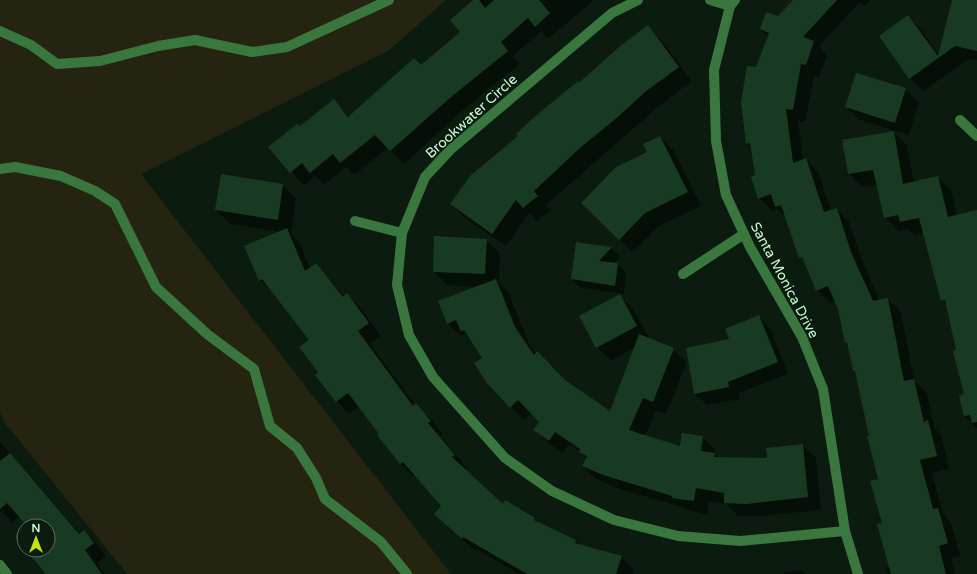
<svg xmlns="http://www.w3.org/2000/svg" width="977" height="574" font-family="'Varela Round',sans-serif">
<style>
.green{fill:#242410}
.shadow{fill:#0007}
.building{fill:#193a22}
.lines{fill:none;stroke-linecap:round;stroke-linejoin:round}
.minor{stroke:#3a773f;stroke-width:10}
.labels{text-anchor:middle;stroke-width:3;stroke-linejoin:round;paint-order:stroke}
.street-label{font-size:14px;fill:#c9fcd1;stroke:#0c1b0f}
</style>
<rect width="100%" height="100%" fill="#0c1b0f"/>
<path class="green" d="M 0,0 L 446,0 L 388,51 L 141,174 L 451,574 L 127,574 L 5,423 L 0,413 Z"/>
<g class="shadow">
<path d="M 474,0 L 479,1 L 481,0 L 594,0 L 548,39 L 541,31 L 513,56 L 520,64 L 463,110 L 404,164 L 388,148 L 354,175 L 346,167 L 324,185 L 315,176 L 304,186 L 270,147 L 300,127 L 334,100 L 350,117 L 421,66 L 461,32 Z"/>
<path d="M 795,0 L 871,0 L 864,7 L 860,2 L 819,46 L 827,55 L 819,78 L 814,76 L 805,122 L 798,121 L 803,160 L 806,159 L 818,172 L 831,211 L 836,209 L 849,222 L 864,265 L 879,300 L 888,299 L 901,312 L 914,381 L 927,393 L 934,428 L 941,434 L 949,469 L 932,473 L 943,514 L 951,522 L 960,556 L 951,558 L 955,574 L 888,574 L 886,568 L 890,567 L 879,480 L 856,373 L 854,371 L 848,345 L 846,342 L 839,309 L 835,301 L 830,303 L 817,290 L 805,262 L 800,257 L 786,217 L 778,209 L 772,211 L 759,198 L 752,149 L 747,143 L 757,68 L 769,37 L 761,29 L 779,17 Z"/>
<path d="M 953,0 L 977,0 L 977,60 L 969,59 L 923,91 L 910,78 L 908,16 L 921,30 L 939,55 Z"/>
<path d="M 648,27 L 661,40 L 692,81 L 659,106 L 546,205 L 551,210 L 537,221 L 529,213 L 506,246 L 465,218 L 451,204 L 580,84 Z"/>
<path d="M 905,89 L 919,102 L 909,135 L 860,120 L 846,107 Z"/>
<path d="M 894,132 L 907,145 L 914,182 L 937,177 L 951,190 L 957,216 L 977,213 L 977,428 L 965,416 L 966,395 L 948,307 L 942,301 L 924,233 L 915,235 L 908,229 L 899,231 L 885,217 L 877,185 L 862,187 L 849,174 Z"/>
<path d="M 660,137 L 673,150 L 701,206 L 659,226 L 633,252 L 596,216 Z"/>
<path d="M 222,176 L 283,185 L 296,199 L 291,234 L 299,242 L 310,268 L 316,264 L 344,297 L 347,295 L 360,307 L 381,336 L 370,344 L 415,405 L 429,417 L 443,434 L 440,436 L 467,468 L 465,470 L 503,506 L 505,502 L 535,519 L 540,524 L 576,540 L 580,545 L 621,557 L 634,570 L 632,574 L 519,574 L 476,549 L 475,551 L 448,526 L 442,506 L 415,475 L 413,476 L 401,464 L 378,436 L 380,434 L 359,406 L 349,414 L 337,401 L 319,373 L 311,340 L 273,292 L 260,280 L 281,232 L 230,224 L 216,210 Z"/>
<path d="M 486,240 L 500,253 L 499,283 L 509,293 L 528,342 L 536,354 L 566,382 L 611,412 L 636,347 L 611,361 L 597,347 L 619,295 L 633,309 L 650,340 L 673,349 L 687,362 L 666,414 L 656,411 L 645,436 L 681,447 L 702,437 L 715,450 L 715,454 L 718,458 L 768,459 L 802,445 L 816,458 L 821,510 L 760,516 L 738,516 L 726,504 L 709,501 L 707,514 L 686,510 L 684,508 L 617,488 L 596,479 L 583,466 L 586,458 L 581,452 L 569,444 L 563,453 L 548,443 L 534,430 L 540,422 L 532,413 L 524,420 L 511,407 L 474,343 L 465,334 L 461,336 L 448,323 L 478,287 L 447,285 L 434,272 Z"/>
<path d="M 577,243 L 611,248 L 620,257 L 614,264 L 617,264 L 626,273 L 624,294 L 581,288 L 572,279 Z"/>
<path d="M 759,316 L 770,328 L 788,374 L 739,393 L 740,399 L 707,405 L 695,394 L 731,340 Z"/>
<path d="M 0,442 L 80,534 L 84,532 L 97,544 L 106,556 L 97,563 L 105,574 L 47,574 L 27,550 L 48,550 L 48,526 L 28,526 L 20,516 L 12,522 L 1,511 L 0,512 Z"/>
<path d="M 802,570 L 806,574 L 784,574 L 784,572 Z"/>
</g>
<g class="building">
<path d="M 473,0 L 479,0 L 485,8 L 494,0 L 539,0 L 550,13 L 535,27 L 528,18 L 501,42 L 508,51 L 450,98 L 390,151 L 375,135 L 340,163 L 333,154 L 310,173 L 302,163 L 290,173 L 268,147 L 297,124 L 300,126 L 334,99 L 348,117 L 414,58 L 421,65 L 460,32 L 450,20 Z"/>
<path d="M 793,0 L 837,0 L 803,37 L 814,41 L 806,65 L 801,64 L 793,110 L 786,109 L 793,163 L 806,158 L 824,212 L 837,208 L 851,252 L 873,301 L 888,298 L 904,381 L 914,379 L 924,422 L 928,420 L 937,456 L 920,460 L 933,509 L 938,508 L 948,543 L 939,546 L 946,574 L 891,574 L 877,524 L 882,523 L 870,481 L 878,479 L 867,436 L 869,436 L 855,371 L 853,371 L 847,342 L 845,343 L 838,309 L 828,286 L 816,291 L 802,257 L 799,258 L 781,205 L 775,207 L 771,194 L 758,199 L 751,177 L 755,175 L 750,143 L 746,144 L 741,102 L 747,66 L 756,67 L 769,33 L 760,29 L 766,12 L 778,16 Z"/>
<path d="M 952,0 L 977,0 L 977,51 L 955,46 L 909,79 L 879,36 L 908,15 L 938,56 Z"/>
<path d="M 648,25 L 679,67 L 645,92 L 619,116 L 580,148 L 534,191 L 538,196 L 523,208 L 516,200 L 492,234 L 450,204 L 470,176 L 518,136 L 516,134 L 532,119 L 578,81 L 580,82 L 619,47 Z"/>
<path d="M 856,73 L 906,88 L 895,123 L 845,107 Z"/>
<path d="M 894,131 L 903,184 L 938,176 L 948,217 L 977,210 L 977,422 L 972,423 L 970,415 L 964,416 L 959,396 L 964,394 L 953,351 L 956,350 L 945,300 L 941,301 L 919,218 L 900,222 L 898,215 L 884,218 L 873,170 L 848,174 L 842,140 Z"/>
<path d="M 660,136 L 688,192 L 645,213 L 619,240 L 581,203 L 616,167 L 647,152 L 643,144 Z"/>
<path d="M 221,174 L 283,184 L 278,220 L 215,210 Z"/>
<path d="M 287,228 L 305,271 L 316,263 L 343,297 L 347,293 L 369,323 L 358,331 L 413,406 L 416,403 L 431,421 L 428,423 L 455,455 L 452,457 L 503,504 L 505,500 L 535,518 L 534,520 L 576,540 L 575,543 L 622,556 L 616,574 L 527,574 L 463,537 L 462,539 L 434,514 L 441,506 L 403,462 L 400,464 L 377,435 L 379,434 L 348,393 L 336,402 L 315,375 L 318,372 L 299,347 L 309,340 L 262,279 L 259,281 L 244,246 Z"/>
<path d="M 434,236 L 487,239 L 485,274 L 433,272 Z"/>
<path d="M 576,242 L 612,247 L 599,261 L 618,263 L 615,286 L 571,279 Z"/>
<path d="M 496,279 L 515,327 L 534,355 L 537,351 L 565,380 L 610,411 L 639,334 L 674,348 L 653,402 L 643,398 L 629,430 L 680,446 L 682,433 L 703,436 L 701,451 L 715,453 L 714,457 L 767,458 L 766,448 L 803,444 L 808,497 L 747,504 L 724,503 L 724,493 L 696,488 L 694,501 L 672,498 L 672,496 L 603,475 L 582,466 L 587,456 L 579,452 L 580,449 L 555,432 L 549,441 L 533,430 L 539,422 L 518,400 L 510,408 L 486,382 L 474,363 L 482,358 L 464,330 L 461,332 L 456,320 L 447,324 L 438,301 Z"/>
<path d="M 620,294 L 637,326 L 596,348 L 579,316 Z"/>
<path d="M 759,315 L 778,362 L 728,382 L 729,387 L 694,394 L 686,348 L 729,339 L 725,329 Z"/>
<path d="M 10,453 L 79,534 L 84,530 L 94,543 L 85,550 L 102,574 L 46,574 L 26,550 L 48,550 L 48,526 L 27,526 L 7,503 L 0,509 L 0,461 Z"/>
<path d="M 24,529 L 24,547 L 15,536 Z"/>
</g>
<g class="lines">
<g class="minor">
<path d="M 638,0 L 612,13 L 450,150 L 425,177 L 402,233 L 397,285 L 409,335 L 433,377 L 505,458 L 552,491 L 614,520 L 678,536 L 740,541 L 845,531"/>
<path d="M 710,0 L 730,6"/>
<path d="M 735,0 L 730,6 L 714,70 L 716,141 L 726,195 L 750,247 L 802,337 L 823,389 L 845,531 L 858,574"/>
<path d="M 0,31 L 31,45 L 57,64 L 100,61 L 158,46 L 195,40 L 252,52 L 287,47 L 389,0"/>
<path d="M 960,120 L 977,136"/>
<path d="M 0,169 L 15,167 L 61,176 L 95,191 L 115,204 L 156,287 L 207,334 L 254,369 L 270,426 L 297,448 L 316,478 L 325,499 L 381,542 L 407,574"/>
<path d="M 355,221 L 402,233"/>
<path d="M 683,274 L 744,234"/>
<path d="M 0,565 L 7,574"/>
</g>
</g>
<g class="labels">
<g class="street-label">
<text transform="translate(471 116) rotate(-42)" y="5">Brookwater Circle</text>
<text transform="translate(785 280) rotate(62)" y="5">Santa Monica Drive</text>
</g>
</g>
<g transform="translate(36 538)"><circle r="19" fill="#0c1b0f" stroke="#58755d"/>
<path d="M0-3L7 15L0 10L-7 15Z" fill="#c3e20f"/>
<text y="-6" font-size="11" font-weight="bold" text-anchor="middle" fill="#c9fcd1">N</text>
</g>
</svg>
